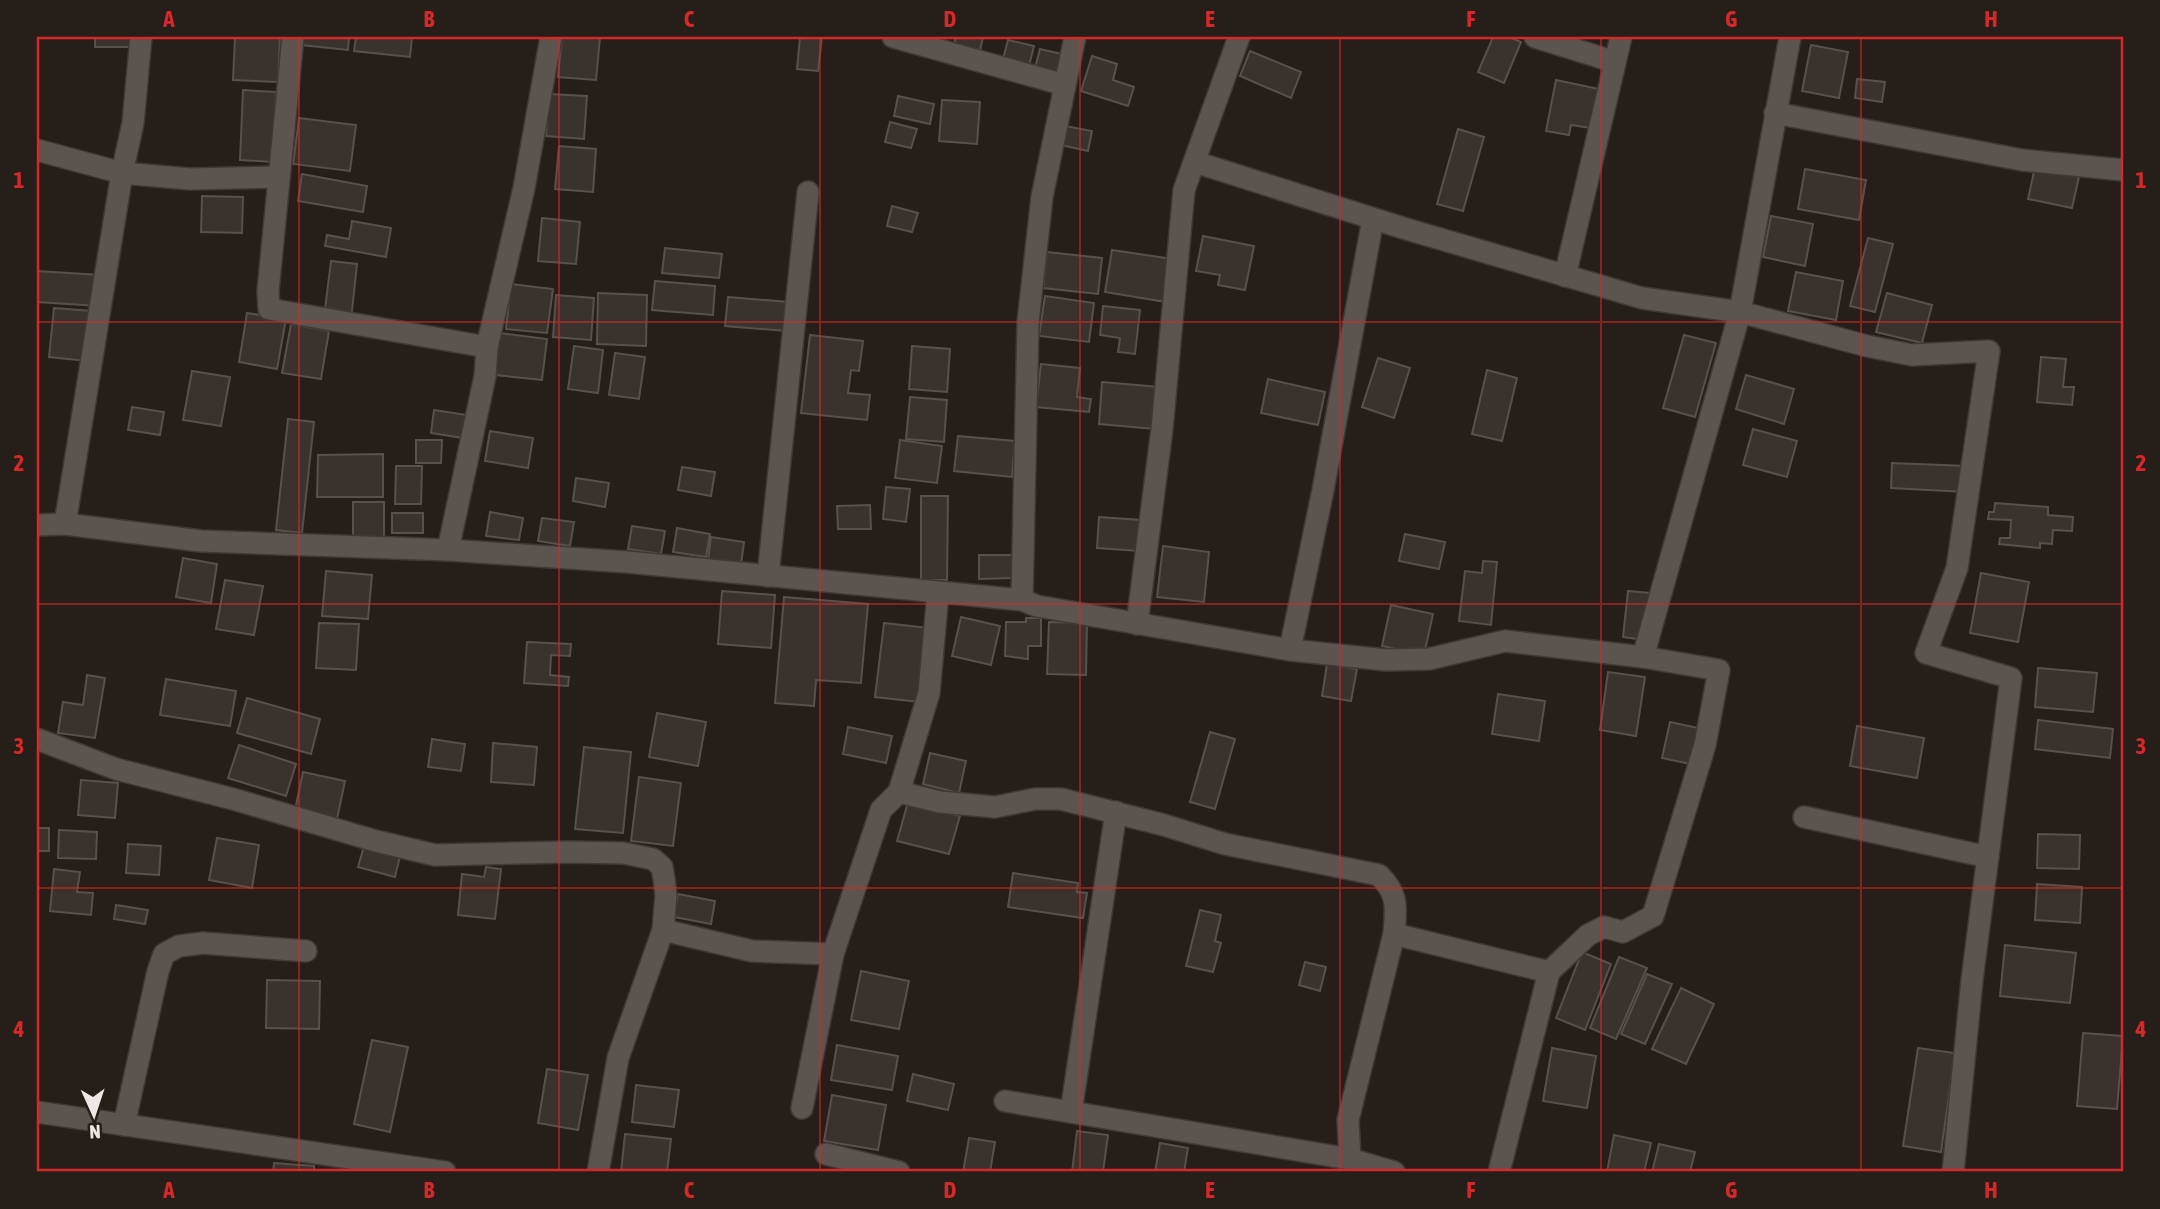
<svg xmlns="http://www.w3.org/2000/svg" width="2160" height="1209" font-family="'Asap Condensed',sans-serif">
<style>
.building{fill:#3a332d;stroke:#58504a;stroke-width:2}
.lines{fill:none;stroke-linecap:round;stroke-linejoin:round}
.minor-casing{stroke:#3f3936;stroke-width:24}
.minor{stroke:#5c554f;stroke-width:21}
.grid{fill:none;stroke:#d62828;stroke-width:2;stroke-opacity:0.55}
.neatline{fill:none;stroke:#d62828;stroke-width:2.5}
.grid-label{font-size:23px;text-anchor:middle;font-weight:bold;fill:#d62828}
</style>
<rect width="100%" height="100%" fill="#251e19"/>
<g class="building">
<rect x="95" y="37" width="41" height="10"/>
<path d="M 235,37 L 280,37 L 278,82 L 233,80 Z"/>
<path d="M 301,37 L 349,37 L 348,50 L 301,45 Z"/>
<path d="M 356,37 L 412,37 L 410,57 L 354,51 Z"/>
<path d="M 562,37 L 600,38 L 596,80 L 558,77 Z"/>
<path d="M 800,37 L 822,37 L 818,71 L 797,69 Z"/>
<path d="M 956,37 L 983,37 L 980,51 L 954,44 Z"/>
<path d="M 1493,37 L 1509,37 L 1521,42 L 1504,83 L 1478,72 Z"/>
<path d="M 1008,40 L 1034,46 L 1029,66 L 1003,59 Z"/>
<path d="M 1811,45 L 1848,52 L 1839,98 L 1802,91 Z"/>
<path d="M 1040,49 L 1066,55 L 1061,75 L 1035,68 Z"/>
<path d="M 1250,51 L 1301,72 L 1291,98 L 1240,76 Z"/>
<path d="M 1092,56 L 1117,64 L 1113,80 L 1134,87 L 1128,106 L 1081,91 Z"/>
<path d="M 1857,79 L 1885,82 L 1882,102 L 1855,98 Z"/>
<path d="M 1556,80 L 1599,89 L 1591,128 L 1571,125 L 1569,135 L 1546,131 Z"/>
<path d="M 243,90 L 276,92 L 273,162 L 240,160 Z"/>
<path d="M 549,94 L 587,96 L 584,139 L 546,136 Z"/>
<path d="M 898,96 L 934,104 L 930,124 L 894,116 Z"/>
<path d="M 942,100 L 980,102 L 977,144 L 939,141 Z"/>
<path d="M 299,118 L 356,125 L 350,171 L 293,164 Z"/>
<path d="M 890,122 L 917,129 L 911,148 L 885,142 Z"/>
<path d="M 1065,126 L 1092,131 L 1088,151 L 1061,145 Z"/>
<path d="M 1458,129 L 1484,137 L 1463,211 L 1437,204 Z"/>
<path d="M 559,146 L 596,149 L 593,192 L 555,189 Z"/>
<path d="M 2035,167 L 2079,177 L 2072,208 L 2028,199 Z"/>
<path d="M 1805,169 L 1866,180 L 1859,220 L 1798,209 Z"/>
<path d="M 302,174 L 367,186 L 363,212 L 298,201 Z"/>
<path d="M 202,196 L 243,197 L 242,233 L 201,232 Z"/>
<path d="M 892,206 L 918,213 L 912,232 L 887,226 Z"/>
<path d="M 1771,216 L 1813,224 L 1805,266 L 1763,257 Z"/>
<path d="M 542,218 L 580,222 L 576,264 L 538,261 Z"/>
<path d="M 352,221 L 391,228 L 386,257 L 325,246 L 327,235 L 349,239 Z"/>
<path d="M 1203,236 L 1254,246 L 1245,290 L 1218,285 L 1220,275 L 1196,271 Z"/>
<path d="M 1868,238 L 1893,244 L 1875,312 L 1850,306 Z"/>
<path d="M 665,248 L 722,254 L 719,278 L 662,273 Z"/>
<path d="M 1112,250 L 1173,259 L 1166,302 L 1105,292 Z"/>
<path d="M 1047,252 L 1102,258 L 1098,294 L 1043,288 Z"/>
<path d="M 331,261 L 357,264 L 351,320 L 324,317 Z"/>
<path d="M 37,271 L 100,275 L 98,306 L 37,302 Z"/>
<path d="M 1796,272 L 1843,281 L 1836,320 L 1788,311 Z"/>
<path d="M 655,281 L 715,286 L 713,315 L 652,310 Z"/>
<path d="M 511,284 L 553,289 L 547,333 L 506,329 Z"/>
<path d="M 598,293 L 647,295 L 646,346 L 597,344 Z"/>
<path d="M 1887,293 L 1932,305 L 1922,343 L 1876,332 Z"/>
<path d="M 556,295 L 594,298 L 591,340 L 553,337 Z"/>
<path d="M 1045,296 L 1094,303 L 1089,342 L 1039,336 Z"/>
<path d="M 728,297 L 789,302 L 787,331 L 725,326 Z"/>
<path d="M 1103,306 L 1140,310 L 1135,354 L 1118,352 L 1120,338 L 1100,335 Z"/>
<path d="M 54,308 L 92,311 L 87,361 L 49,357 Z"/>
<path d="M 247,313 L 286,319 L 277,369 L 239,362 Z"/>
<path d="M 291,324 L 329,331 L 321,379 L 282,373 Z"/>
<path d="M 500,333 L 547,339 L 542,380 L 495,375 Z"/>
<path d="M 810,335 L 863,341 L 859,371 L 851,370 L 848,393 L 870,395 L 867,420 L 801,413 Z"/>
<path d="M 1684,335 L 1716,343 L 1695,417 L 1663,408 Z"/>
<path d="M 574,346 L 603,350 L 598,393 L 568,389 Z"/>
<path d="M 912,346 L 950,349 L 947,392 L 909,389 Z"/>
<path d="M 615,353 L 645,357 L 639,399 L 609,395 Z"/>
<path d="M 2041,357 L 2066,359 L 2063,387 L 2074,387 L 2072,405 L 2037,402 Z"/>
<path d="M 1378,358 L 1410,368 L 1394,418 L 1362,407 Z"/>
<path d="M 1041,364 L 1080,368 L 1077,397 L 1091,399 L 1089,412 L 1036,407 Z"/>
<path d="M 1487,370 L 1517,378 L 1502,441 L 1472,434 Z"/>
<path d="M 192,371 L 230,377 L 221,426 L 183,420 Z"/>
<path d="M 1746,375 L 1794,389 L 1784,424 L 1736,409 Z"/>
<path d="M 1268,379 L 1325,392 L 1318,425 L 1261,413 Z"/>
<path d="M 1102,382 L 1159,387 L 1155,429 L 1099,424 Z"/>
<path d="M 910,397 L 947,400 L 944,442 L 906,439 Z"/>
<path d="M 132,407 L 164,412 L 160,435 L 128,430 Z"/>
<path d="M 434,410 L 467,415 L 463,438 L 431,433 Z"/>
<path d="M 288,419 L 314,422 L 302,533 L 276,530 Z"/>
<path d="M 1753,429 L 1797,441 L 1787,477 L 1743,465 Z"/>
<path d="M 490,431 L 533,438 L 528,468 L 485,461 Z"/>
<path d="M 958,436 L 1015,441 L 1012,477 L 954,471 Z"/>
<path d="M 416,440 L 442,440 L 441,463 L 416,463 Z"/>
<path d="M 900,440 L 942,446 L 937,483 L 895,478 Z"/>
<path d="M 383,454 L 383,497 L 317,497 L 318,455 Z"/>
<path d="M 1892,463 L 1967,466 L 1966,492 L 1891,488 Z"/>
<path d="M 396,466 L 422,466 L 421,504 L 395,504 Z"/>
<path d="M 682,467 L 715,472 L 711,496 L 678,490 Z"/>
<path d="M 576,478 L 609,483 L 605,507 L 573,501 Z"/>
<path d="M 886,487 L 910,489 L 906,522 L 883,519 Z"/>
<path d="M 921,496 L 948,496 L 947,580 L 921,580 Z"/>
<path d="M 353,502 L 384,502 L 384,541 L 353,542 Z"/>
<path d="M 1995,503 L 2048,507 L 2048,515 L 2073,517 L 2072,531 L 2053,530 L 2052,544 L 2040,543 L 2040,548 L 1999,544 L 2000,538 L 2010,538 L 2011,520 L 1988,519 L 1989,512 L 1994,512 Z"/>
<path d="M 870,505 L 871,529 L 838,529 L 837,506 Z"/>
<path d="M 490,512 L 523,518 L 519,540 L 486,536 Z"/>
<rect x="392" y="513" width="31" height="20"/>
<path d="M 1099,517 L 1141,520 L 1139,551 L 1097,548 Z"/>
<path d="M 542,518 L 574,522 L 570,546 L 538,541 Z"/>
<path d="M 632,526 L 665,531 L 661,554 L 628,549 Z"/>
<path d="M 677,528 L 710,534 L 706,557 L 673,552 Z"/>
<path d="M 1405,534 L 1445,542 L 1439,569 L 1399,561 Z"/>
<path d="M 711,537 L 744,542 L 741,565 L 708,560 Z"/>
<path d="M 1163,546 L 1209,552 L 1204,602 L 1157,597 Z"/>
<path d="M 979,555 L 1012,555 L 1013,578 L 979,579 Z"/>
<path d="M 183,558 L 217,564 L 211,603 L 176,597 Z"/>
<path d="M 1483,561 L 1497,562 L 1491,625 L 1459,621 L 1465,571 L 1482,573 Z"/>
<path d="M 326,571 L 372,575 L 368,619 L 322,616 Z"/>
<path d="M 1981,573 L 2029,582 L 2018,642 L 1970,633 Z"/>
<path d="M 225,580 L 263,586 L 254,635 L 216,629 Z"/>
<path d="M 722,591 L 775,595 L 771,648 L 718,644 Z"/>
<path d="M 1628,591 L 1650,593 L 1644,640 L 1623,637 Z"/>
<path d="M 784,597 L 868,604 L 861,683 L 816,680 L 814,706 L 775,703 Z"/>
<path d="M 1391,605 L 1433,614 L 1424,655 L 1382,646 Z"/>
<path d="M 961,617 L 1000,626 L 991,665 L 952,656 Z"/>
<path d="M 1026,618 L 1041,618 L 1041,646 L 1028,646 L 1028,659 L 1005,656 L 1006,622 L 1026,622 Z"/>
<path d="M 1049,622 L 1087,623 L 1086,675 L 1047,674 Z"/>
<path d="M 319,623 L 359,624 L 356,670 L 316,668 Z"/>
<path d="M 884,623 L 928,628 L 919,702 L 875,697 Z"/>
<path d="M 527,642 L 571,644 L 570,656 L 551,655 L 550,675 L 569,677 L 568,686 L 524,683 Z"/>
<path d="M 1327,664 L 1357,669 L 1351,701 L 1322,696 Z"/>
<path d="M 2038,668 L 2097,673 L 2093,712 L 2035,707 Z"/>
<path d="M 1608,672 L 1645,677 L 1636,736 L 1600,730 Z"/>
<path d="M 87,675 L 105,678 L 95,738 L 58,733 L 63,702 L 83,705 Z"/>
<path d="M 166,679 L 236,691 L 230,726 L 160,715 Z"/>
<path d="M 1498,694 L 1545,701 L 1539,741 L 1492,734 Z"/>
<path d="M 247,698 L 320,719 L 311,754 L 237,733 Z"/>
<path d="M 657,713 L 706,722 L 698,766 L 649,757 Z"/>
<path d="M 2038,720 L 2113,729 L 2110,758 L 2035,749 Z"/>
<path d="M 1670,722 L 1703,729 L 1695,765 L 1662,758 Z"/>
<path d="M 1857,726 L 1924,738 L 1917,778 L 1850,766 Z"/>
<path d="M 848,727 L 892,736 L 886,763 L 843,754 Z"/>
<path d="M 1210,732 L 1235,739 L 1215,809 L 1190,802 Z"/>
<path d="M 432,739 L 465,744 L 461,771 L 428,767 Z"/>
<path d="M 493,743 L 537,747 L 534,785 L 491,782 Z"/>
<path d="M 239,745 L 296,764 L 286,796 L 228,778 Z"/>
<path d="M 584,747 L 631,752 L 623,833 L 575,829 Z"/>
<path d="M 930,753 L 966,761 L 959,793 L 923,784 Z"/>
<path d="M 303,772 L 345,781 L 337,819 L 295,810 Z"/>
<path d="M 639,777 L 681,783 L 673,846 L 631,841 Z"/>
<path d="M 81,780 L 118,783 L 115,818 L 78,815 Z"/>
<path d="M 908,802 L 960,816 L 949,854 L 897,841 Z"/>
<rect x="37" y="828" width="12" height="23"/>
<path d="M 59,830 L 97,832 L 96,859 L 58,858 Z"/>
<path d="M 2038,834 L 2080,835 L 2079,869 L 2037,868 Z"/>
<path d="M 217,838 L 259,845 L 252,888 L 209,880 Z"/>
<path d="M 128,844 L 161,846 L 159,875 L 126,873 Z"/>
<path d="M 364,846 L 400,856 L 395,877 L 358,867 Z"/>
<path d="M 486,867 L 501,869 L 495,919 L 458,915 L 462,874 L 484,877 Z"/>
<path d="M 54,869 L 80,872 L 77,892 L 93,893 L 91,915 L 50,911 Z"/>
<path d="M 1013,873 L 1078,883 L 1077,892 L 1087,893 L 1083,918 L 1008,907 Z"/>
<path d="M 2037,884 L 2082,887 L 2080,923 L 2035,920 Z"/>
<path d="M 678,894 L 715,901 L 711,924 L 674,917 Z"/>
<path d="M 116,905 L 148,910 L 145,924 L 114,919 Z"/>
<path d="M 1200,910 L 1221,915 L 1215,941 L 1221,943 L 1213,972 L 1186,966 Z"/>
<path d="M 2005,945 L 2076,953 L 2070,1003 L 2000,996 Z"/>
<path d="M 1582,952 L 1611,964 L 1585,1030 L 1556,1018 Z"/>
<path d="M 1619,957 L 1647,968 L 1616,1039 L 1590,1028 Z"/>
<path d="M 1305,962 L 1326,967 L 1320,991 L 1299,985 Z"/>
<path d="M 861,971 L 909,981 L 899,1029 L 851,1020 Z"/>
<path d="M 1647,974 L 1672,984 L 1645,1044 L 1621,1034 Z"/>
<path d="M 267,980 L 320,981 L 319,1029 L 266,1028 Z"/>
<path d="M 1681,988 L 1714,1004 L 1686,1064 L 1652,1049 Z"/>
<path d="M 2083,1033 L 2123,1036 L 2117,1109 L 2077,1106 Z"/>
<path d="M 372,1040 L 408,1047 L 390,1132 L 354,1124 Z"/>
<path d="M 837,1045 L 898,1056 L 892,1090 L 831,1080 Z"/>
<path d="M 1552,1048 L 1596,1056 L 1587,1108 L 1543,1101 Z"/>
<path d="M 1918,1048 L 1955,1053 L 1941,1152 L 1903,1146 Z"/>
<path d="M 547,1069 L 588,1075 L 578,1130 L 538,1123 Z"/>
<path d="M 913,1074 L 954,1084 L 948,1110 L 907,1101 Z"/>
<path d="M 636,1085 L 679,1090 L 674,1127 L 632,1122 Z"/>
<path d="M 832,1095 L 886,1105 L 878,1150 L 824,1141 Z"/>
<path d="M 1077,1131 L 1108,1135 L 1103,1172 L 1072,1172 Z"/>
<path d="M 625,1134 L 671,1139 L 667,1172 L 621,1172 Z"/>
<path d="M 1614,1135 L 1651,1143 L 1644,1172 L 1607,1172 Z"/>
<path d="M 969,1138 L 995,1142 L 990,1172 L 963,1172 Z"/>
<path d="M 1160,1143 L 1188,1148 L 1184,1172 L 1155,1172 Z"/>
<path d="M 1659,1144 L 1695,1152 L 1690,1172 L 1652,1172 Z"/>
<path d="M 274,1163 L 314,1166 L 314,1172 L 273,1172 Z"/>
</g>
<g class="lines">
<g class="minor-casing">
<g id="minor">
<path d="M 293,37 L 268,291 L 269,309 L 487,347"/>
<path d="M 893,37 L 1065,85"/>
<path d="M 1535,37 L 1615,62"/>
<path d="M 1790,37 L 1740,312 L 1867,346 L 1912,355 L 1989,351 L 1957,568 L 1926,653 L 2011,678 L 1972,980 L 1953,1172"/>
<path d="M 1775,113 L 2022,160 L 2123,170"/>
<path d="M 37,150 L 122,173 L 190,179 L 278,177"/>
<path d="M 1195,162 L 1403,228 L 1642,298 L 1740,312 L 1643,657"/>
<path d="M 1565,276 L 1621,37"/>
<path d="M 65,524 L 122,173 L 133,123 L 141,37"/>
<path d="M 37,525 L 65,524 L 201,541 L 448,550 L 627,562 L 1022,600 L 1037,606 L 1290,650 L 1386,660 L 1429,659 L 1505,641 L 1643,657 L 1719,670 L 1705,745 L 1653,916 L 1623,932 L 1604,927 L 1588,935 L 1549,972 L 1394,934"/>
<path d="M 448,550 L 485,376 L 487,347 L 524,188 L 551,37"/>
<path d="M 768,576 L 808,192"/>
<path d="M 1022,600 L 1028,322 L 1042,197 L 1075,37"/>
<path d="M 1137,624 L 1162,429 L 1184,190 L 1239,37"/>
<path d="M 1290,650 L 1323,490 L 1373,219"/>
<path d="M 37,739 L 116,769 L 233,799 L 376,841 L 435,855 L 568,852 L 623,853 L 653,859 L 662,867 L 664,879 L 666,895 L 663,930"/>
<path d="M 899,792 L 929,693 L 938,593"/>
<path d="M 1804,817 L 1988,857"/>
<path d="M 1005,1101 L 1350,1159"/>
<path d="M 802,1108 L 833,954"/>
<path d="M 37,1112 L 445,1172"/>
<path d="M 1071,1112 L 1116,812"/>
<path d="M 124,1125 L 158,971 L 164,954 L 179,946 L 203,943 L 306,951"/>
<path d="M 826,1154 L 899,1172"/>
<path d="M 598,1172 L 618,1058 L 663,930 L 752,951 L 833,954 L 881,810 L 899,792 L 940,802 L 995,807 L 1035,799 L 1061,799 L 1164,825 L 1225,844 L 1379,875 C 1399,895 1396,907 1394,934 L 1348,1120 L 1350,1159 L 1394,1172"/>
<path d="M 1499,1172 L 1549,972"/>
</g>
</g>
<use href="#minor" class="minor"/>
</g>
<path class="grid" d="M 299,37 L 299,1172M 559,37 L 559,1172M 820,37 L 820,1172M 1080,37 L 1080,1172M 1340,37 L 1340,1172M 1601,37 L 1601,1172M 1861,37 L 1861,1172M 37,322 L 2123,322M 37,604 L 2123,604M 37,888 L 2123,888"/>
<rect width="2160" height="1209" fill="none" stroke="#251e19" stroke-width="77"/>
<g transform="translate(94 1115) rotate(177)" stroke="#251e19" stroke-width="5" paint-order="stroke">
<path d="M0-5L12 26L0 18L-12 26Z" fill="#ede8e5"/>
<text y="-10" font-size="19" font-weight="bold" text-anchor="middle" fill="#ede8e5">N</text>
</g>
<rect x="38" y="38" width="2084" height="1132" class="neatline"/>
<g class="grid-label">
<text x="169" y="27">A</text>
<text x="429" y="27">B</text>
<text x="689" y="27">C</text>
<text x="950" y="27">D</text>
<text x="1210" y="27">E</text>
<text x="1471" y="27">F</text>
<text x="1731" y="27">G</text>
<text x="1991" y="27">H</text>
<text x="19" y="188">1</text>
<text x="2141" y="188">1</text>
<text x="19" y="471">2</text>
<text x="2141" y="471">2</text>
<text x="19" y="754">3</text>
<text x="2141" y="754">3</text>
<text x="19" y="1037">4</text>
<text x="2141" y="1037">4</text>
<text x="169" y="1198">A</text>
<text x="429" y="1198">B</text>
<text x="689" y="1198">C</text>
<text x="950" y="1198">D</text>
<text x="1210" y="1198">E</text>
<text x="1471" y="1198">F</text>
<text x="1731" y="1198">G</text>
<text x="1991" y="1198">H</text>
</g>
</svg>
